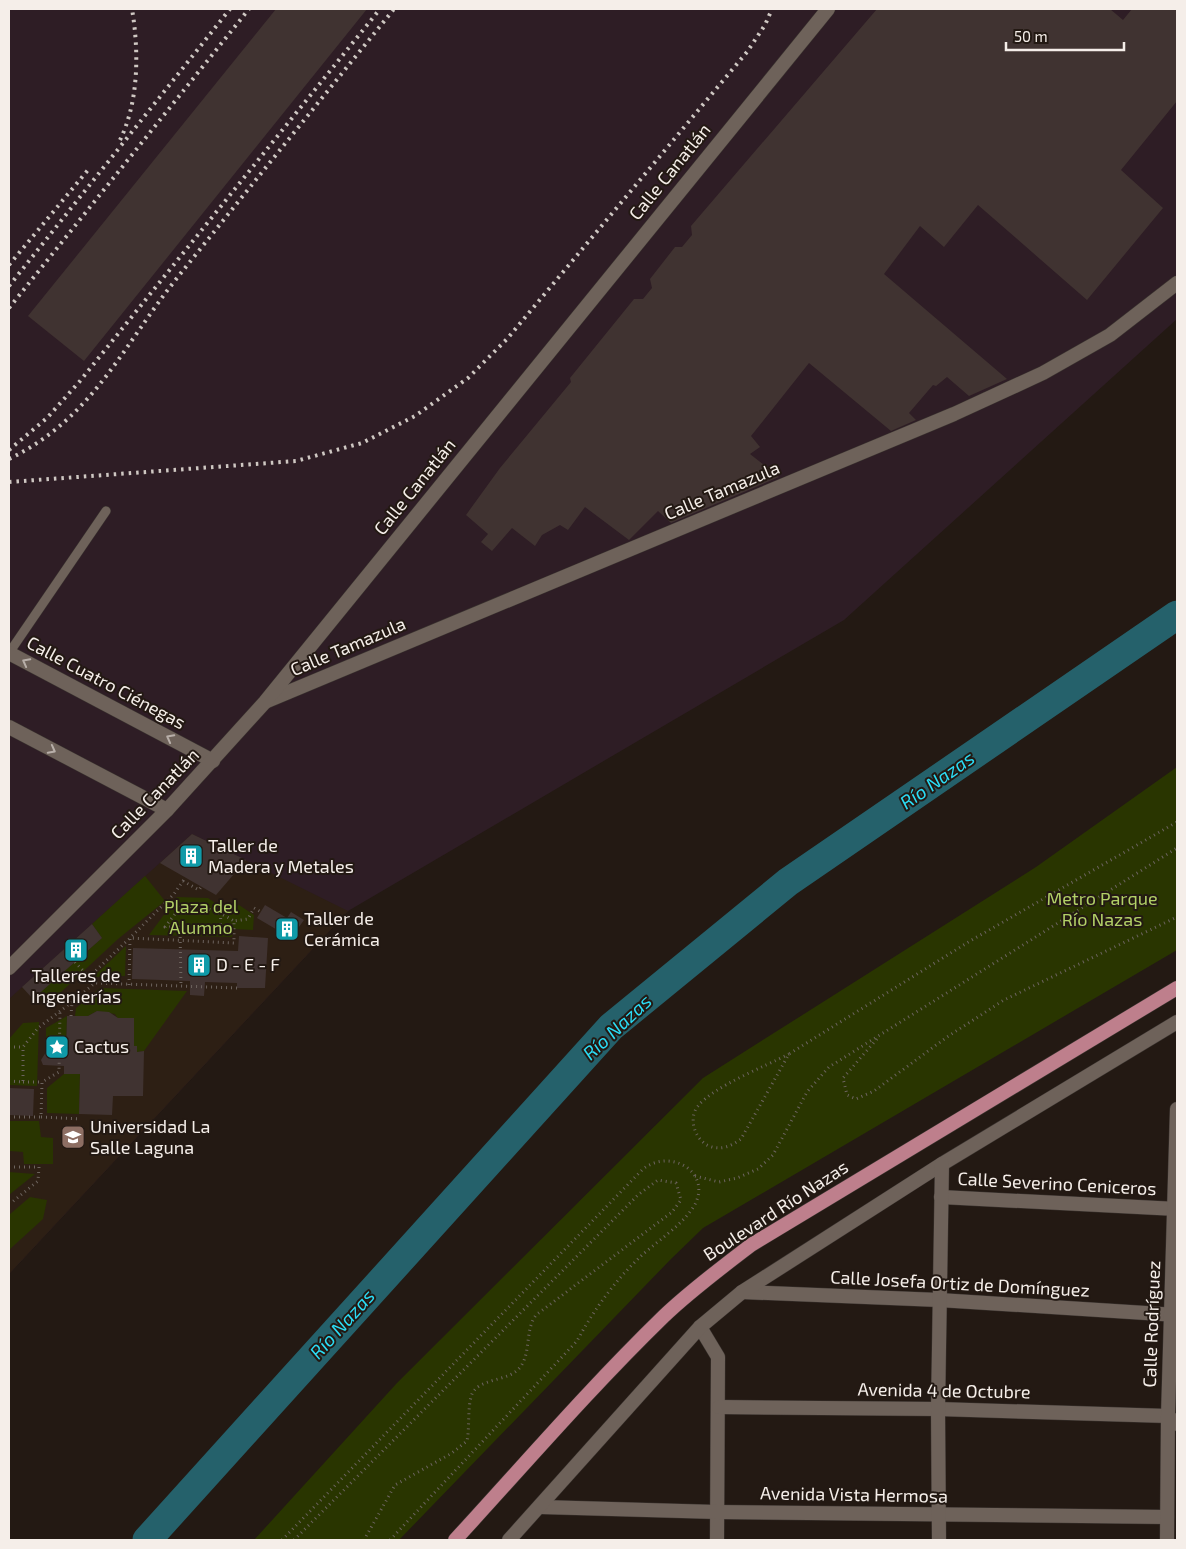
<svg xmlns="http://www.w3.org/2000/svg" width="1186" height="1549" font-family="'Exo 2',sans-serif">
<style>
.industrial{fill:#2e1d25}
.education{fill:#2d1f14}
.green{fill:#293500}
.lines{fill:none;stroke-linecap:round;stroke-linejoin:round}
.river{stroke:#25616b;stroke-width:29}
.building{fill:#403331}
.service-casing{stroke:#3b3430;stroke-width:10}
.minor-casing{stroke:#3b3430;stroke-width:15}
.tertiary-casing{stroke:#3b3430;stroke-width:15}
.primary-casing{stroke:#3b3430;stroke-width:15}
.path{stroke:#6d645f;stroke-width:3;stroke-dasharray:1 4;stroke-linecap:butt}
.service{stroke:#6e625a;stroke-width:9}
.minor{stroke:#6e625a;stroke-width:14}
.tertiary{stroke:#6e625a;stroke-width:14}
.primary{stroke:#be7f8c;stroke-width:14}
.rail{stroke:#cfc8c3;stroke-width:4;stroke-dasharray:2.5 5;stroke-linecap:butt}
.oneway{stroke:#b8afa9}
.labels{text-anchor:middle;stroke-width:4;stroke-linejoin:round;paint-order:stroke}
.street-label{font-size:18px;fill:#f5eee9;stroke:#231913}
.poi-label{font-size:18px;fill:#f5eee9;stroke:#231913;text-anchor:start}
.park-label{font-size:18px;fill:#b2d067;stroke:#231913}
.water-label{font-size:19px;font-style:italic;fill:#2bdcf5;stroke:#231913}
</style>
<rect width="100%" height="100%" fill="#231913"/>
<path class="industrial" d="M 9,9 L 1177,9 L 1177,319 L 844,620 L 348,911 L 9,1274 Z"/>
<path class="education" d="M 192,834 L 348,911 L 9,1274 L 9,999 Z"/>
<g class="green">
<path d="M 1177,767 L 1177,950 L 703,1228 L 670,1260 L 399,1540 L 254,1540 L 397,1383 L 703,1078 L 1036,867 Z"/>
<path d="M 145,876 L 165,901 L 118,939 L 46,1006 L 37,995 L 102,938 L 92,924 Z"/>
<path d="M 177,897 L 208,898 L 225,910 L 239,905 L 254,915 L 253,930 L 233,929 L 232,937 L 149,935 Z"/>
<path d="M 126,946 L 125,976 L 93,977 Z"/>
<path d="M 100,988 L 187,991 L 144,1051 L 137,1052 L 137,1046 L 134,1046 L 115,1014 L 97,1011 L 88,1016 L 75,1016 L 76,1008 Z"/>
<path d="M 67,1016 L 66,1052 L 46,1052 L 46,1028 Z"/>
<path d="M 39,1022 L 37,1086 L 9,1085 L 9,1039 L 23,1023 Z"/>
<path d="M 64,1074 L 80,1074 L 79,1114 L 47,1113 L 47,1088 Z"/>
<path d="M 10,1121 L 39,1121 L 41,1137 L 53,1138 L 53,1164 L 24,1164 L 23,1152 L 10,1151 Z"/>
<path d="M 9,1172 L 35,1174 L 9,1195 Z"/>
<path d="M 30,1197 L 47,1200 L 43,1219 L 9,1250 L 9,1215 Z"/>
</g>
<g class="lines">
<path class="river" d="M 147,1540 L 611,1027 L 788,882 L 1177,615"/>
</g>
<g class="building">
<path d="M 276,9 L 367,9 L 84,361 L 28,316 Z"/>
<path d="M 877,9 L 1110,9 L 1123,20 L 1132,9 L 1177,9 L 1177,101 L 1121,170 L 1163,208 L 1087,300 L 978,205 L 944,247 L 920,226 L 884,274 L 1007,379 L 969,396 L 947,377 L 936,386 L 933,385 L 909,413 L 916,420 L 891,431 L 809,363 L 751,436 L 760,447 L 750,454 L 779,477 L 671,523 L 658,511 L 629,540 L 585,507 L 568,530 L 560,525 L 542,535 L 535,546 L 512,528 L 492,551 L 481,542 L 488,534 L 466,515 L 500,468 L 571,382 L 570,378 L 634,299 L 643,299 L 652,288 L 650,279 L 675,247 L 682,247 L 692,235 L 691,226 Z"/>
<path d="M 192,834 L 246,860 L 216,895 L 160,863 Z"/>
<path d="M 265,905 L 287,918 L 291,912 L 304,920 L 291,938 L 257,918 Z"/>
<path d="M 92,924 L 102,938 L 33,999 L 22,987 Z"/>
<path d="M 239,936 L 268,938 L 265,988 L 237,988 L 237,983 L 205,982 L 204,996 L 190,995 L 190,981 L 132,979 L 133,948 L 238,951 Z"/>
<path d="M 97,1011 L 109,1012 L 118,1018 L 134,1018 L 134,1046 L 137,1046 L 137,1052 L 144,1051 L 143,1096 L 113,1096 L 112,1115 L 79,1114 L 80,1074 L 64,1074 L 64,1066 L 43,1065 L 41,1060 L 46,1052 L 66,1052 L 67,1016 L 88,1016 Z"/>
<path d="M 9,1088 L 34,1089 L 33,1116 L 9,1115 Z"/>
</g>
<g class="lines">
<g class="service-casing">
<path id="service" d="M 9,653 L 106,511"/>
</g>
<g class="minor-casing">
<g id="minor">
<path d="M 941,1197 L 1177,1209"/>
<path d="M 742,1292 L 939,1300 L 1177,1315"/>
<path d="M 700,1327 L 718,1357 L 717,1540"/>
<path d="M 719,1407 L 938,1409 L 1168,1416 L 1177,1424"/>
<path d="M 541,1507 L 717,1512 L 1167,1517"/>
<path d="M 509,1540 L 700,1327 L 742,1292 L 942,1164 L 1177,1022"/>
<path d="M 939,1540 L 938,1409 L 942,1164"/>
<path d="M 1167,1540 L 1168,1416 L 1177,1109"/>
</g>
</g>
<g class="tertiary-casing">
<g id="tertiary">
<path d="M 9,653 L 213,761"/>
<path d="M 267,701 L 954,414 L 1043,373 L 1110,335 L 1177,283"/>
<path d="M 9,727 L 167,810"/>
<path d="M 9,968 L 167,810 L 265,702 L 828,9"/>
</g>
</g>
<g class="primary-casing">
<path id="primary" d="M 455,1540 C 523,1466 590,1388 663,1317 C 690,1291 721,1268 751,1245 L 1177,988"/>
</g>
<g class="path">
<path d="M 183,881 L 199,890 L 201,887"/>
<path d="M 221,913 L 220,928 L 165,927 L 181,906 C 205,907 214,909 234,921"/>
<path d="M 180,927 L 181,986"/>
<path d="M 75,962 L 89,977 L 130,938 L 234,943 L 234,921 L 248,919 L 254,908 L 261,912"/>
<path d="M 129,985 L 130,938 L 174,894 L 185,878"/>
<path d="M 71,1016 L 72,1002 L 95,983 L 237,988"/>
<path d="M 877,1039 L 843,1078 L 847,1095 L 856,1099 L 874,1091 L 947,1037 L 1004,1000 L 1177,917"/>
<path d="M 9,1047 L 23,1047"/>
<path d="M 789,1054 C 764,1067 714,1086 698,1106 C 687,1119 696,1143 712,1147 C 723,1150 733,1145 741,1139 L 789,1054 L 970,941 L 1177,822"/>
<path d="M 9,1081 L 23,1082 L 23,1047 L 38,1028 L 72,1002"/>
<path d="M 23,1082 L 42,1082"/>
<path d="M 9,1117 L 41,1117 L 42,1082 L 59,1072 L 60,1011"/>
<path d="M 41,1117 L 80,1119"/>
<path d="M 9,1167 L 39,1167 L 38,1181 L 11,1203"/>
<path d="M 695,1176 L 719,1182 L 737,1178 L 758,1169 L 773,1155 L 807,1092 L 829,1067 L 1177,848"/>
<path d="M 282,1540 L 643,1169 C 672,1147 713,1174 694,1206 C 681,1227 655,1242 638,1259 C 614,1282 593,1311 577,1341 L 390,1540"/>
<path d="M 294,1540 L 639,1194 L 658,1180 L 676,1183 L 681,1200 L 672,1212 L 536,1315 C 525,1330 531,1351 521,1366 C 511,1382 480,1377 472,1394 C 467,1408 470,1426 467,1441 L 452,1453 L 395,1485 L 364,1540"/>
</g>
<use href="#service" class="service"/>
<use href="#minor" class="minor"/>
<use href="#tertiary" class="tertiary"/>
<use href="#primary" class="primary"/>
<g class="rail">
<path d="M 120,140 C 139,101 139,51 132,9"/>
<path d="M 9,265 L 88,170"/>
<path d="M 9,286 L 230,9"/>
<path d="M 9,308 L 249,9"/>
<path d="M 9,450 L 47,418 L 80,381 L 380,9"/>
<path d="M 9,459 C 93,418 122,347 177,278 C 249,188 322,98 394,9"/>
<path d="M 9,482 L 296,461 L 362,443 L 415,416 L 468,378 L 507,339 L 747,52 L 765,25 L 772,9"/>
</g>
</g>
<defs><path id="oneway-chevron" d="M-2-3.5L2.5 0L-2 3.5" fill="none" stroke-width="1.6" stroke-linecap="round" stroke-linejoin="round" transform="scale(1.25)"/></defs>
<g class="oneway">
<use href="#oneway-chevron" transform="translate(26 662) rotate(-152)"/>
<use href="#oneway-chevron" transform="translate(170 738) rotate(-152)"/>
<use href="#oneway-chevron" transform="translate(52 750) rotate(28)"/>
</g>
<defs>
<g id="building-square" transform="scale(1.25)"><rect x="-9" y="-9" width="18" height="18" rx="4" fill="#0f9aa8" stroke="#231913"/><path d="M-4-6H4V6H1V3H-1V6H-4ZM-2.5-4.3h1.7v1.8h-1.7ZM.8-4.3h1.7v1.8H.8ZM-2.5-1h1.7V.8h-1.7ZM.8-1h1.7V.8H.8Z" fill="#fff"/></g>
<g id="sight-square" transform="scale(1.25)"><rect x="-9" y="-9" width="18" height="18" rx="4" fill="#0f9aa8" stroke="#231913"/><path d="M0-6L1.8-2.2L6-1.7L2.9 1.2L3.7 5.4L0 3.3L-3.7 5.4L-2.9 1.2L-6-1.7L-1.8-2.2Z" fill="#fff"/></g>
<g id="university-square" transform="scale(1.25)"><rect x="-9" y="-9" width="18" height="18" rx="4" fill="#8d6e63" stroke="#231913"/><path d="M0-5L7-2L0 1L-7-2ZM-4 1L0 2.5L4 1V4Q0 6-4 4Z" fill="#fff"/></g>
</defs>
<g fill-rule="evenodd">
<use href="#building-square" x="191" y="856"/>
<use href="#building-square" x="287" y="929"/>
<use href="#building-square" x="76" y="950"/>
<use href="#building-square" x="199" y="965"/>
<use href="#sight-square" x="57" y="1047"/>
<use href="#university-square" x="73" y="1137"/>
</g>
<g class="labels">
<g class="street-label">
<text transform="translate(670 172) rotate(-51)" y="6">Calle Canatlán</text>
<text transform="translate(415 487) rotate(-51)" y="6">Calle Canatlán</text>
<text transform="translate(722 491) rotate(-23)" y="6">Calle Tamazula</text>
<text transform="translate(348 647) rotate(-23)" y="6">Calle Tamazula</text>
<text transform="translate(106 683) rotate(28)" y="6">Calle Cuatro Ciénegas</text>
<text transform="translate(155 794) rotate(-46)" y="6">Calle Canatlán</text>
<text transform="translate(1057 1184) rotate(3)" y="6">Calle Severino Ceniceros</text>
<text transform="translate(776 1211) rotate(-33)" y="6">Boulevard Río Nazas</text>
<text transform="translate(960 1284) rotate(3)" y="6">Calle Josefa Ortiz de Domínguez</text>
<text transform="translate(1152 1324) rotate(-88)" y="6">Calle Rodríguez</text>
<text transform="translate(944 1391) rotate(1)" y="6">Avenida 4 de Octubre</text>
<text transform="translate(854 1495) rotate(1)" y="6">Avenida Vista Hermosa</text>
</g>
<g class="poi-label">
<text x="208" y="852">Taller de<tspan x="208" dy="21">Madera y Metales</tspan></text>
<text x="304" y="925">Taller de<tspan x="304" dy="21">Cerámica</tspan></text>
<text x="216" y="971">D - E - F</text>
<text x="76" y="982" text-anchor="middle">Talleres de<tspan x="76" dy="21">Ingenierías</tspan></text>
<text x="74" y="1053">Cactus</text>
<text x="90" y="1133">Universidad La<tspan x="90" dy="21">Salle Laguna</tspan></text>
</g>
<g class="park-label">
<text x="1102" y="905">Metro Parque<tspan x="1102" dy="21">Río Nazas</tspan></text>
<text x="201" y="913">Plaza del<tspan x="201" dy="21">Alumno</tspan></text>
</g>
<g class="water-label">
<text transform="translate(937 780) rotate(-35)" y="7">Río Nazas</text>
<text transform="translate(617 1027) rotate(-43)" y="7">Río Nazas</text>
<text transform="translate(342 1324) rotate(-48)" y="7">Río Nazas</text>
</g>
</g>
<rect width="1186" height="1549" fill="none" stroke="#f5eee9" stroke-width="20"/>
<path d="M1006 42v8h118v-8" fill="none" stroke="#f5eee9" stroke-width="2.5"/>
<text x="1014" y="42" font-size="15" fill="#f5eee9" stroke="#231913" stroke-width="4" paint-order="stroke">50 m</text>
</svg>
